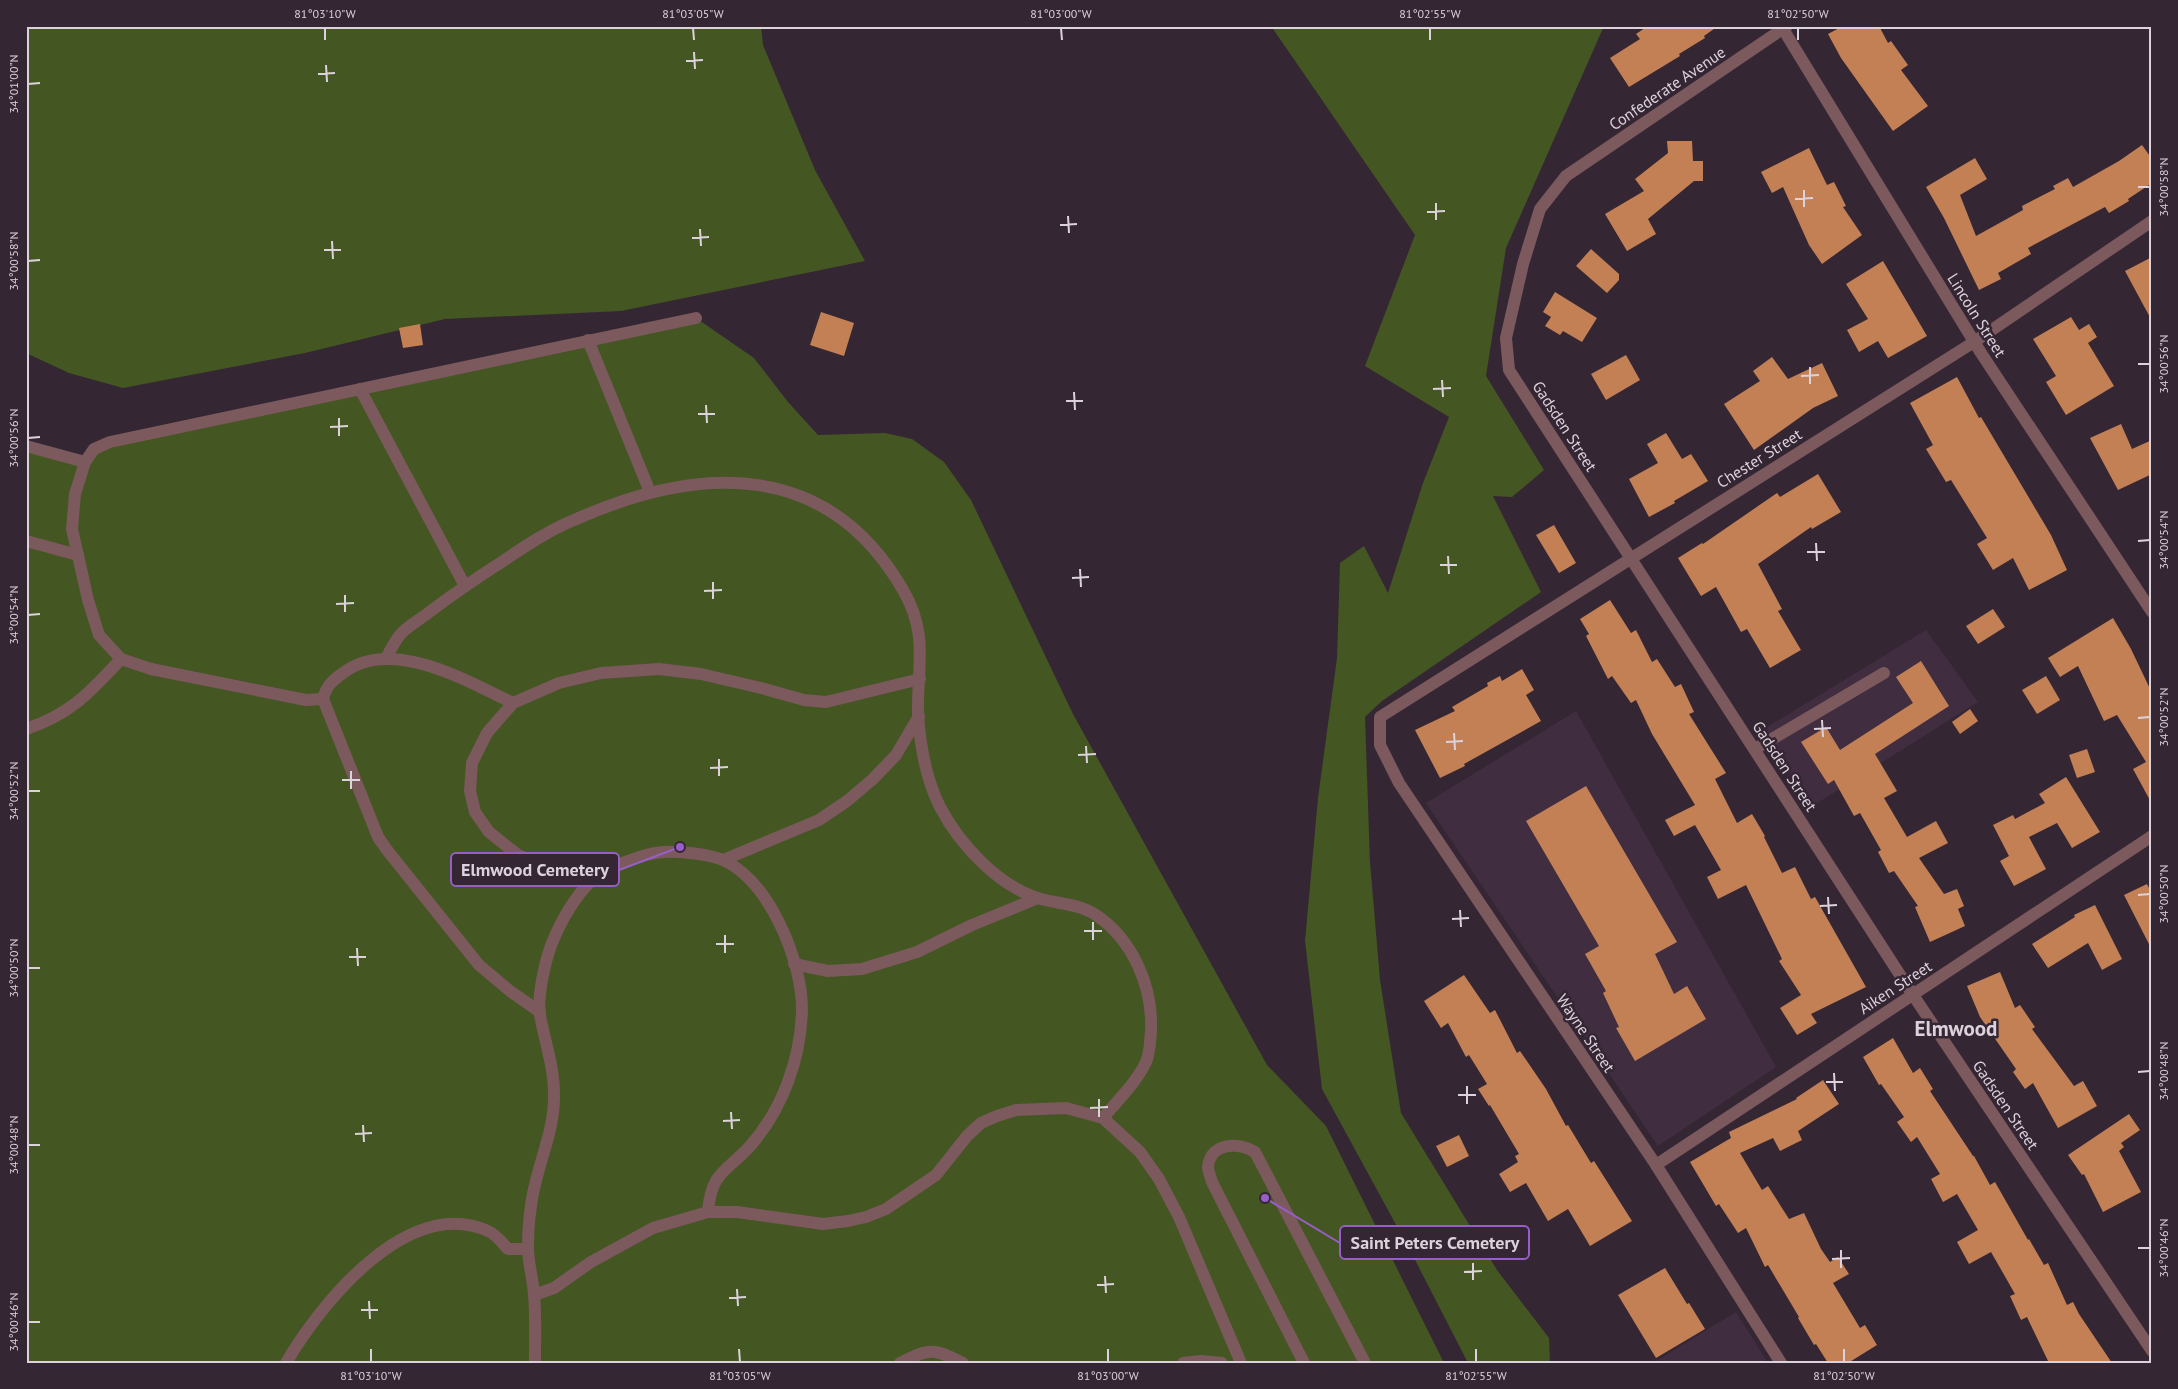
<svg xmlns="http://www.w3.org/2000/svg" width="2178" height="1389" font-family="'PT Sans',sans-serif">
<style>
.built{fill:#412d40}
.green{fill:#445622}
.building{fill:#c38055}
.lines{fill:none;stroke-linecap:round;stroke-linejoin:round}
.minor{stroke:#7b595d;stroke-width:12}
.ticks{fill:none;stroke:#dcd2db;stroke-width:2}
.labels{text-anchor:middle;stroke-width:5;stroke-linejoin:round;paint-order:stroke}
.street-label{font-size:16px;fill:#dcd2db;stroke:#352634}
.district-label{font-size:21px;font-weight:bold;fill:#dcd2db;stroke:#352634}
.leader{fill:none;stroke:#985ec7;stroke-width:2}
.callout-dot{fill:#985ec7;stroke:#352634;stroke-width:2}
.callout{fill:#352634;stroke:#985ec7;stroke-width:2}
.callout-label{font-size:18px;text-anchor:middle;font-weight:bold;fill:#dcd2db}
.neatline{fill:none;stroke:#dcd2db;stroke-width:2}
.ticks-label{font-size:12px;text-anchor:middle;fill:#dcd2db}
</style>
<rect width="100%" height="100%" fill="#352634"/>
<g class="built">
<path d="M 1926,630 L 1978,702 L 1811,807 L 1761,731 Z"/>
<path d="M 1576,711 L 1776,1067 L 1658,1146 L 1426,803 Z"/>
<path d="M 1736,1312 L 1768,1363 L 1653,1363 Z"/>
</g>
<g class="green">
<path d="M 26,26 L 761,26 L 763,45 L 815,170 L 865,261 L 621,311 L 445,319 L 305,353 L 123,388 L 69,373 L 26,353 Z"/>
<path d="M 1271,26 L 1604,26 L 1506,248 L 1486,376 L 1544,470 L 1512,497 L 1493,496 L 1541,592 L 1382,701 L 1365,717 L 1370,862 L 1380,980 L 1401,1113 L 1497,1270 L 1549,1338 L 1550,1363 L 1468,1363 L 1412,1254 L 1322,1089 L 1305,941 L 1318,798 L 1337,658 L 1340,563 L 1364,546 L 1388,593 L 1423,483 L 1449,417 L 1365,366 L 1415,235 Z"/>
<path d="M 696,318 L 754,358 L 788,402 L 818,435 L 885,433 L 912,439 L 944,462 L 971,500 L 1073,714 L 1267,1065 L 1326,1126 L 1444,1363 L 26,1363 L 26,446 L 85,462 L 94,449 Z"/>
</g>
<g class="building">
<path d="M 1648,26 L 1718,26 L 1704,36 L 1705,38 L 1679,54 L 1680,56 L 1629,87 L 1610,58 L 1640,39 L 1636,34 Z"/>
<path d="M 1843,26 L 1879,26 L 1888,43 L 1891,41 L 1908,65 L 1901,70 L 1928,106 L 1893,131 L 1841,58 L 1828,34 Z"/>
<path d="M 1667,141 L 1692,141 L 1693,161 L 1703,161 L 1703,181 L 1694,181 L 1648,219 L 1656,234 L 1627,251 L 1605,214 L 1644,191 L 1635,179 L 1668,153 Z"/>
<path d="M 2142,145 L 2152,159 L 2152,183 L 2128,199 L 2129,201 L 2109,213 L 2105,207 L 2028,248 L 2031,254 L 1998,273 L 2001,279 L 1979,290 L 1944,218 L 1926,187 L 1975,158 L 1987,179 L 1960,195 L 1976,236 L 2023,210 L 2022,206 L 2055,189 L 2053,186 L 2068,178 L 2073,187 L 2119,161 Z"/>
<path d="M 1809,148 L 1827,185 L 1834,182 L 1846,206 L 1843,207 L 1862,235 L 1822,264 L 1809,245 L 1783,187 L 1772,193 L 1761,172 Z"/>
<path d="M 1591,249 L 1619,274 L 1619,280 L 1607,293 L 1576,266 Z"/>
<path d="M 2152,257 L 2152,321 L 2125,271 Z"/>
<path d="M 1883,261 L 1927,336 L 1888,358 L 1878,341 L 1859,352 L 1847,330 L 1868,319 L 1846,284 Z"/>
<path d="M 1555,292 L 1597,318 L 1582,342 L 1563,331 L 1560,335 L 1545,326 L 1551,317 L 1543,312 Z"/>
<path d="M 821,312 L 854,323 L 844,356 L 810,345 Z"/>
<path d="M 2071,317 L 2079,330 L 2089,324 L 2097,337 L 2088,343 L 2114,386 L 2066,415 L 2046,382 L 2056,376 L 2033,339 Z"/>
<path d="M 420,324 L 423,345 L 403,348 L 399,328 Z"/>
<path d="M 1626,355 L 1640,380 L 1606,400 L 1591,374 Z"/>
<path d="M 1772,357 L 1788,379 L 1822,363 L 1838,396 L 1813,408 L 1754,450 L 1724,404 L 1760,381 L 1753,371 Z"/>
<path d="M 1957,377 L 1979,418 L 1981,417 L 2051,535 L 2067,570 L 2029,590 L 2013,558 L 1993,570 L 1977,544 L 1987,538 L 1951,480 L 1946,482 L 1926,449 L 1933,445 L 1910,403 Z"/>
<path d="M 2121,424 L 2132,449 L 2152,440 L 2152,474 L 2118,490 L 2090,438 Z"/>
<path d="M 1666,433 L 1682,459 L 1691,454 L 1708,481 L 1674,501 L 1675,503 L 1649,517 L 1629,479 L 1658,463 L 1647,444 Z"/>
<path d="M 1818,474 L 1841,512 L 1812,529 L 1811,527 L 1758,564 L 1782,609 L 1778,611 L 1801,650 L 1770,668 L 1747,629 L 1741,632 L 1716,587 L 1701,596 L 1678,558 L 1702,543 L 1703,544 L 1777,493 L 1780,497 Z"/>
<path d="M 1554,525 L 1576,563 L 1559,573 L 1536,535 Z"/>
<path d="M 1610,600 L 1631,633 L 1636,630 L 1652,662 L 1657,659 L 1675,687 L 1681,684 L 1694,712 L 1689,714 L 1726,773 L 1715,779 L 1737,823 L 1752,814 L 1765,836 L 1764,837 L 1782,873 L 1795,867 L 1811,899 L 1815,897 L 1866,987 L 1811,1014 L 1817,1023 L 1797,1035 L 1780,1008 L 1801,995 L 1779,961 L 1782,959 L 1746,885 L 1718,899 L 1707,877 L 1721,870 L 1695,825 L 1674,836 L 1665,820 L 1695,805 L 1652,734 L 1636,700 L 1631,703 L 1612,676 L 1608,679 L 1586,636 L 1589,634 L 1580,619 Z"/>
<path d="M 1993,609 L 2005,627 L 1978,644 L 1966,626 Z"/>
<path d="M 2113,618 L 2131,649 L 2152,693 L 2152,804 L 2133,769 L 2146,762 L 2117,715 L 2104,721 L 2078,666 L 2060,677 L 2048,658 Z"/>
<path d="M 1921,661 L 1949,706 L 1875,754 L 1897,791 L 1884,798 L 1907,837 L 1936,821 L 1948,843 L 1919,858 L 1944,894 L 1957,889 L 1964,906 L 1958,909 L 1965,926 L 1930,942 L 1915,907 L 1918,906 L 1894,871 L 1889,873 L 1878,852 L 1881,850 L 1860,813 L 1854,816 L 1834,780 L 1828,784 L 1801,742 L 1826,727 L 1840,750 L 1913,703 L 1896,677 Z"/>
<path d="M 1522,669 L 1534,690 L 1526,695 L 1541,721 L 1464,764 L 1465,766 L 1440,778 L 1415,730 L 1455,711 L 1452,707 L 1488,686 L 1487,683 L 1500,676 L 1502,681 Z"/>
<path d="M 2046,676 L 2060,700 L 2037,714 L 2022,690 Z"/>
<path d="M 1970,709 L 1978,721 L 1960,734 L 1952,722 Z"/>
<path d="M 2087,749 L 2095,772 L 2077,778 L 2069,755 Z"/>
<path d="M 2066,777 L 2100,832 L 2072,848 L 2057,823 L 2029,837 L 2046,869 L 2014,886 L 2000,861 L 2009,856 L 1993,825 L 2013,815 L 2015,819 L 2045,803 L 2039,794 Z"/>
<path d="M 1586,786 L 1677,942 L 1655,954 L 1674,994 L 1687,986 L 1706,1019 L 1635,1061 L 1616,1028 L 1619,1027 L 1603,993 L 1606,991 L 1585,954 L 1599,946 L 1526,821 Z"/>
<path d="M 2147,884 L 2152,894 L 2152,950 L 2124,895 Z"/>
<path d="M 2095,905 L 2122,959 L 2102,970 L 2088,943 L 2048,968 L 2032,944 L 2075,917 L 2074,915 Z"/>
<path d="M 2000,972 L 2015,1008 L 2020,1005 L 2035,1027 L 2032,1029 L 2074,1086 L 2083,1081 L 2097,1106 L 2058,1128 L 2033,1083 L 2025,1089 L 2013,1072 L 2016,1069 L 1980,1017 L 1967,986 Z"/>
<path d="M 1464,975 L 1490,1013 L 1495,1010 L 1517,1053 L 1520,1051 L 1546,1089 L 1566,1126 L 1568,1125 L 1591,1163 L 1594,1161 L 1632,1221 L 1590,1246 L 1568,1209 L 1548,1221 L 1526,1183 L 1510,1192 L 1499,1174 L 1518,1162 L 1515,1156 L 1519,1154 L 1490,1105 L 1489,1106 L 1478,1089 L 1487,1084 L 1469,1055 L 1466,1057 L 1448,1023 L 1441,1028 L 1424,1001 Z"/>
<path d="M 1893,1038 L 1913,1073 L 1920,1068 L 1933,1089 L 1930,1091 L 1973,1156 L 1974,1156 L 1990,1185 L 1995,1182 L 2028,1240 L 2029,1239 L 2044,1265 L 2048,1263 L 2067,1305 L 2073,1302 L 2079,1314 L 2112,1363 L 2049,1363 L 2027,1317 L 2021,1320 L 2010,1296 L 2015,1294 L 1991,1252 L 1969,1264 L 1957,1242 L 1978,1230 L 1957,1194 L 1943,1202 L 1931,1179 L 1940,1174 L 1917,1137 L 1911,1142 L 1897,1122 L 1904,1117 L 1881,1084 L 1879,1085 L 1863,1057 Z"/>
<path d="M 1823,1080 L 1839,1104 L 1798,1131 L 1802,1140 L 1780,1151 L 1773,1138 L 1740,1153 L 1762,1190 L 1768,1186 L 1789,1219 L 1804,1213 L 1821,1249 L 1830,1262 L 1838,1257 L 1849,1274 L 1833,1283 L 1860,1328 L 1865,1325 L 1877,1345 L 1848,1363 L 1828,1363 L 1816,1344 L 1814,1345 L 1798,1318 L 1799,1317 L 1768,1265 L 1765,1267 L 1746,1228 L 1738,1233 L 1719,1204 L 1716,1206 L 1690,1162 L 1731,1138 L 1729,1132 L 1797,1099 L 1796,1098 Z"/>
<path d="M 2129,1114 L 2140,1130 L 2121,1143 L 2124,1147 L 2119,1151 L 2141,1192 L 2103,1212 L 2084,1174 L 2082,1175 L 2068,1155 Z"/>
<path d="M 1459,1135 L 1469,1156 L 1447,1167 L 1436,1146 Z"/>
<path d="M 1665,1268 L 1687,1304 L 1689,1303 L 1705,1329 L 1656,1358 L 1618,1295 Z"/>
</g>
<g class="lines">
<g class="minor">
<path d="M 1787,26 L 1566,176 L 1540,209 L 1523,264 L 1506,338 L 1509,370 L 1913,995 L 2152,1351"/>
<path d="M 1783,29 L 1981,353 L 2152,612"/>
<path d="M 588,340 L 650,492"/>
<path d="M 360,389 L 465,586"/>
<path d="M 26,446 L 85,462"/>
<path d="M 26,541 L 78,555"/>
<path d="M 386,658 C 390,651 394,643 399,636 C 405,628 416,622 424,616 C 448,598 472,581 497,565 C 521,549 547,531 574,520 C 698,465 827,458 903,590 C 929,634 917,667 918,714 C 920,745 926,779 940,807 C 960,845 999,887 1041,899 C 1059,904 1080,904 1096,915 C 1133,940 1153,987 1151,1031 C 1150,1041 1150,1053 1146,1062 C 1136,1083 1118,1100 1103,1118"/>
<path d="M 323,699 L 306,700 L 151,669 L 121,659 L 99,635 L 88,600 L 72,529 L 75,494 L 85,462 L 94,449 L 110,442 L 696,318"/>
<path d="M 513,703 C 467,681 391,636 343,673 C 333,680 326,686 323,699 L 378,837 L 387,850 L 479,965 L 510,991 L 540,1012"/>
<path d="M 26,729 C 71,714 90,692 121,659"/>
<path d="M 1755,749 L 1884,673"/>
<path d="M 723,860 L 819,820 L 847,801 L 873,779 L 896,755 L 919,716"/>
<path d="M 592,879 L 554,870 L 518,855 L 489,832 L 475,812 L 470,791 L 472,763 L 487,733 L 513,703 L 559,683 L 601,673 L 659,669 L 701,674 L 761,688 L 804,700 L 826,702 L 920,679"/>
<path d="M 794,964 L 828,971 L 862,969 L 917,952 L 972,925 L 1038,898"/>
<path d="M 1656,1165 L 2152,836"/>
<path d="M 534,1295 L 554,1288 L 591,1262 L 653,1228 L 708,1212 L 737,1212 L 823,1224 L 848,1221 L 866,1217 L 886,1209 L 936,1175 L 967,1136 L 981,1123 L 997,1116 L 1016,1110 L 1066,1108 L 1103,1118 L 1140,1152 L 1159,1179 L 1179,1217 L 1241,1363"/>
<path d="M 286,1363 C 321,1303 408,1195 488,1231 C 496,1234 502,1243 508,1249 L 528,1249"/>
<path d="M 535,1363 C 535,1340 536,1317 534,1294 C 533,1279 528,1263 528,1248 C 528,1234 529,1219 531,1206 C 535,1170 554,1134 554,1098 C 555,1069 545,1043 540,1015 C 537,997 545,961 552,943 C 561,921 574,898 591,881 C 604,868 645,853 663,852 C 679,851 711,854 725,861 C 770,883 802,961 802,1009 C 801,1058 783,1108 751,1145 C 727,1172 711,1171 708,1212"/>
<path d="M 900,1363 C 929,1348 934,1348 963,1363"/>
<path d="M 1183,1363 L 1201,1361 L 1222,1363"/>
<path d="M 1304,1363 L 1212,1182 C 1211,1178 1208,1171 1208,1167 C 1210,1142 1240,1142 1255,1152 L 1365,1363"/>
<path d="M 1781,1363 L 1656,1165 L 1399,783 L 1380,745 L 1380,717 L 1974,342 L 2152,221"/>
</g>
</g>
<path class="ticks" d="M 325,28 L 325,40M 693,28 L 694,40M 1061,28 L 1062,40M 1430,28 L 1430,40M 1798,28 L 1798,40M 694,52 L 695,69M 686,61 L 703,60M 326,65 L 327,82M 318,74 L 335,73M 28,84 L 40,83M 2138,187 L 2150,187M 1804,190 L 1804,207M 1795,199 L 1813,198M 1436,203 L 1436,220M 1427,212 L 1445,211M 1068,216 L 1069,233M 1060,225 L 1077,224M 700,229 L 701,246M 692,238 L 709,237M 332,241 L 333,259M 324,250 L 341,250M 28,261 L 40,260M 2138,364 L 2150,364M 1810,367 L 1810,384M 1801,376 L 1819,375M 1442,380 L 1443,397M 1433,389 L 1451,388M 1074,392 L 1075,410M 1066,401 L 1083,401M 706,405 L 707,423M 698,414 L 715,414M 339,418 L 339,436M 330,427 L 348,426M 28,438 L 40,437M 2138,541 L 2150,540M 1816,543 L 1817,561M 1807,552 L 1825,552M 1448,556 L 1449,574M 1440,565 L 1457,565M 1080,569 L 1081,587M 1072,578 L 1089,577M 713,582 L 713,599M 704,591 L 722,590M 345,595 L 345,612M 336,604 L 354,603M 28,615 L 40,614M 2138,718 L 2150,717M 1822,720 L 1823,737M 1814,729 L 1831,728M 1454,733 L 1455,750M 1446,742 L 1463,741M 1086,746 L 1087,763M 1078,755 L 1096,754M 719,759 L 719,776M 710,768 L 728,767M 351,771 L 351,789M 342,780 L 360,780M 28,791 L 40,791M 2138,895 L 2150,894M 1828,897 L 1829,914M 1820,906 L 1837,905M 1460,910 L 1461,927M 1452,919 L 1469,918M 1093,922 L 1093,940M 1084,931 L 1102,931M 725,935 L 725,953M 716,944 L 734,944M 357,948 L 358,966M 349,957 L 366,957M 28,968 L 40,968M 2138,1072 L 2150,1071M 1834,1073 L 1835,1091M 1826,1082 L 1843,1082M 1467,1086 L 1467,1104M 1458,1095 L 1476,1095M 1099,1099 L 1099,1117M 1090,1108 L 1108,1107M 731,1112 L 732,1129M 723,1121 L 740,1120M 363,1125 L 364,1142M 355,1134 L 372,1133M 28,1145 L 40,1145M 2138,1248 L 2150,1248M 1841,1250 L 1841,1268M 1832,1259 L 1850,1258M 1473,1263 L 1473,1280M 1464,1272 L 1482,1271M 1105,1276 L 1106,1293M 1097,1285 L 1114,1284M 737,1289 L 738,1306M 729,1298 L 746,1297M 369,1301 L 370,1319M 361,1310 L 378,1310M 28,1322 L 40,1322M 371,1349 L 371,1362M 739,1349 L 740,1362M 1108,1349 L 1108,1362M 1476,1349 L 1476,1362M 1844,1349 L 1844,1362"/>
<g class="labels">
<g class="street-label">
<text transform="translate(1667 88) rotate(-34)" y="6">Confederate Avenue</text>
<text transform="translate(1977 315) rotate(58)" y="6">Lincoln Street</text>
<text transform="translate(1565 426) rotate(57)" y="6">Gadsden Street</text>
<text transform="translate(1759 458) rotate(-32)" y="6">Chester Street</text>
<text transform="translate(1785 766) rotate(57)" y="6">Gadsden Street</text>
<text transform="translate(1895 987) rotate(-33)" y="6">Aiken Street</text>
<text transform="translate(1586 1033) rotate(56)" y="6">Wayne Street</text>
<text transform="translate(2006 1105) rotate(56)" y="6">Gadsden Street</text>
</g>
<g class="district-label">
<text x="1956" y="1036">Elmwood</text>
</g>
</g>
<path class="leader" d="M680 847L619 870M1265 1198L1340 1243"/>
<g class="callout-dot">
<circle cx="680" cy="847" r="5"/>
<circle cx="1265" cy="1198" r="5"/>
</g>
<g class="callout">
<rect x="451" y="853" width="168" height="33" rx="5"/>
<rect x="1340" y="1226" width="189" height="33" rx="5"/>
</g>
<g class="callout-label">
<text x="535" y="876">Elmwood Cemetery</text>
<text x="1435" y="1249">Saint Peters Cemetery</text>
</g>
<rect width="2178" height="1389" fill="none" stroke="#352634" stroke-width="55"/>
<rect x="28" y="28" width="2122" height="1334" class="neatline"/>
<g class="ticks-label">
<text x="325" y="18">81°03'10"W</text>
<text x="693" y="18">81°03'05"W</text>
<text x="1061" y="18">81°03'00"W</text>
<text x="1430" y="18">81°02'55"W</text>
<text x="1798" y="18">81°02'50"W</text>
<text transform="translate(14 84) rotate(-90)" y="4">34°01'00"N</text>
<text transform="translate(2164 187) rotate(-90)" y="4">34°00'58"N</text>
<text transform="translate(14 261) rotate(-90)" y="4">34°00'58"N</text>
<text transform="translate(2164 364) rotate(-90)" y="4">34°00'56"N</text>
<text transform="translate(14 438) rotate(-90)" y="4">34°00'56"N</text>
<text transform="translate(2164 540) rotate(-90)" y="4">34°00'54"N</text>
<text transform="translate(14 615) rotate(-90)" y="4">34°00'54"N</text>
<text transform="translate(2164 717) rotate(-90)" y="4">34°00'52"N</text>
<text transform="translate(14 791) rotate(-90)" y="4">34°00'52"N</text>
<text transform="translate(2164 894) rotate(-90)" y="4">34°00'50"N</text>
<text transform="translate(14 968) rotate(-90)" y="4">34°00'50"N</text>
<text transform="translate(2164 1071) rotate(-90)" y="4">34°00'48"N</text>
<text transform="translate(14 1145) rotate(-90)" y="4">34°00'48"N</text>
<text transform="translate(2164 1248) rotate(-90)" y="4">34°00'46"N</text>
<text transform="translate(14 1322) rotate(-90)" y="4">34°00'46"N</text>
<text x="371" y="1380">81°03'10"W</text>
<text x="740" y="1380">81°03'05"W</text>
<text x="1108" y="1380">81°03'00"W</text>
<text x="1476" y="1380">81°02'55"W</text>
<text x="1844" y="1380">81°02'50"W</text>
</g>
</svg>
